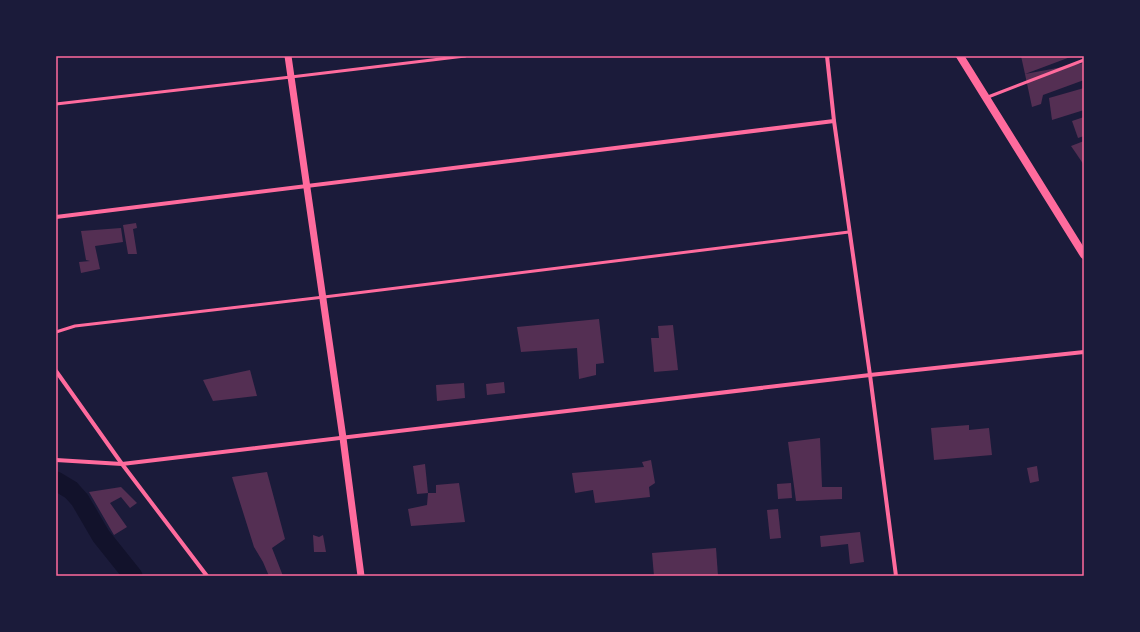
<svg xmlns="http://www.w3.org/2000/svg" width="1140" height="632" font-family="'Public Sans',sans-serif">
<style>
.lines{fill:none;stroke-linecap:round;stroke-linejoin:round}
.canal{stroke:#12122b;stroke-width:19}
.building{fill:#542f53}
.service{stroke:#ff6b9d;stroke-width:3}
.minor{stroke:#ff6b9d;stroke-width:4}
.tertiary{stroke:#ff6b9d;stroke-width:7}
.secondary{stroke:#ff6b9d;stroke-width:8}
.neatline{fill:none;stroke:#ff6b9d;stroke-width:1.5}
</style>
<rect width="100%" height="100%" fill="#1b1b3a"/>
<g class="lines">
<path class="canal" d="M 56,481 L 71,490 L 80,500 L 101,536 L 133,576"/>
</g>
<g class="building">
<path d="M 1021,56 L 1073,56 L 1025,74 L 1084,63 L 1084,80 L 1043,95 L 1041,104 L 1032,107 L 1025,74 Z"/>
<path d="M 1084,88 L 1084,110 L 1052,120 L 1049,98 Z"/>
<path d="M 1084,117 L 1084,136 L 1078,138 L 1072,121 Z"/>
<path d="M 1084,141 L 1084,165 L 1071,146 Z"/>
<path d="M 136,223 L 137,228 L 133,229 L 137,254 L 128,254 L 123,225 Z"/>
<path d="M 121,228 L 123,242 L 95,246 L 100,269 L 81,273 L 79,262 L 90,261 L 86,260 L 81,231 Z"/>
<path d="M 599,319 L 604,363 L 596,364 L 596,375 L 579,379 L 577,348 L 521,352 L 517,327 Z"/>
<path d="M 673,325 L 678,370 L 654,372 L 651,338 L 659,338 L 658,326 Z"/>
<path d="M 250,370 L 257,396 L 213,401 L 203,380 Z"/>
<path d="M 504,382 L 505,393 L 487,395 L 486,384 Z"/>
<path d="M 464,383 L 465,398 L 437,401 L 436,385 Z"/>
<path d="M 969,425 L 969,430 L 989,428 L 992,455 L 934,460 L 931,428 Z"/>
<path d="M 820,438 L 822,487 L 842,487 L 842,499 L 796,501 L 788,442 Z"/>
<path d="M 651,460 L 655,483 L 649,487 L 650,497 L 595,503 L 593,490 L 575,493 L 572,473 L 644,467 L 642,462 Z"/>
<path d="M 425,464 L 428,493 L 417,494 L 413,466 Z"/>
<path d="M 1037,466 L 1039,481 L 1030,483 L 1027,468 Z"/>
<path d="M 267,472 L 285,539 L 272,548 L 283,576 L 269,576 L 263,562 L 254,547 L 232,477 Z"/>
<path d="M 459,483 L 465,522 L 411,526 L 408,509 L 427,505 L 428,493 L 436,493 L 436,485 Z"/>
<path d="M 791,483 L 792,498 L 778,499 L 777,484 Z"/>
<path d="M 121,487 L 137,503 L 130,508 L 121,497 L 110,503 L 127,527 L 114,535 L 89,492 Z"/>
<path d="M 778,509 L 781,538 L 770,539 L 767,510 Z"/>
<path d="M 860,532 L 864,562 L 850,564 L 848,544 L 821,547 L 820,536 Z"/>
<path d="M 313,535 L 319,537 L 323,535 L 326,552 L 314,552 Z"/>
<path d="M 716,548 L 718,576 L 654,576 L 652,553 Z"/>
</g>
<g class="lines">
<g class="service">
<path d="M 988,97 L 1084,60"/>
<path d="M 56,104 L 291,77 L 465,56"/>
<path d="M 56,332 L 75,326 L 324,297 L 849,232"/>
</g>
<g class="minor">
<path d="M 827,56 L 834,121 L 870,375 L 896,576"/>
<path d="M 56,217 L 834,121"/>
<path d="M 56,371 L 122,464 L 207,576"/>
<path d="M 56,460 L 122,464 L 870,375 L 1084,352"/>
</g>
<path class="tertiary" d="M 288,56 L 343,438 L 361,576"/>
<path class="secondary" d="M 960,56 L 1084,255"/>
</g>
<rect width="1140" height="632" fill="none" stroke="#1b1b3a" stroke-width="114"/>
<rect x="57" y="57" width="1026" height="518" class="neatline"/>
</svg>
